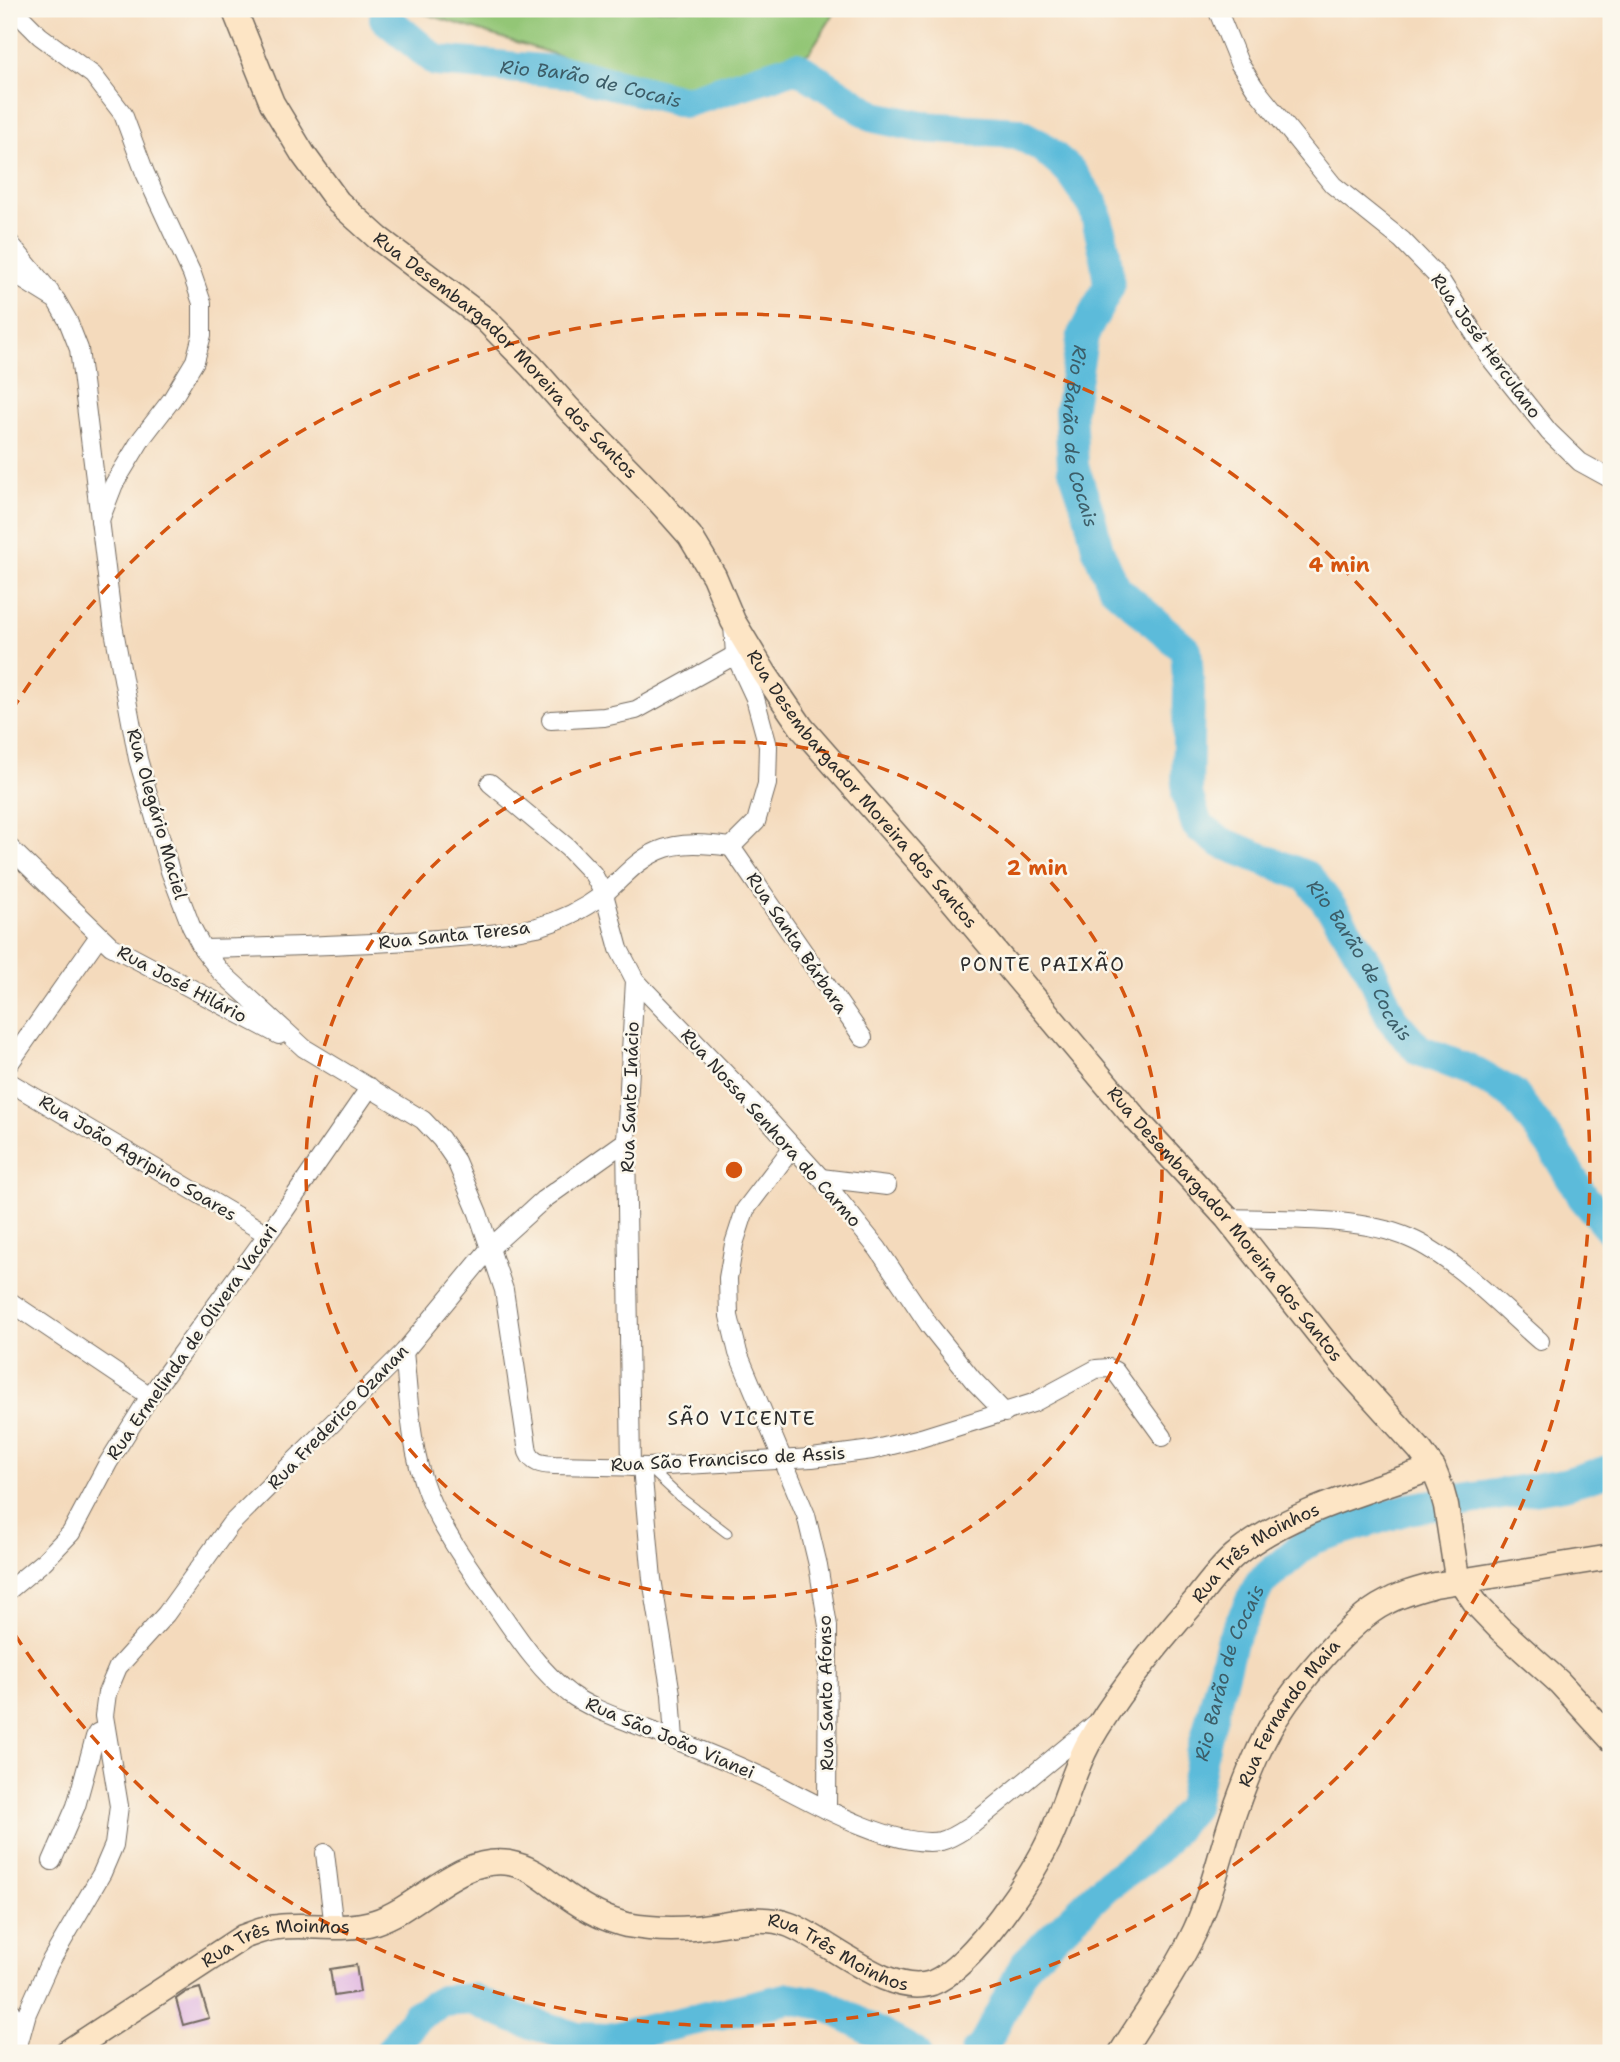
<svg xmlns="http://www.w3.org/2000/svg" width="1620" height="2062" font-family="'Shantell Sans',sans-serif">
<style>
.pitch{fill:#93c676;stroke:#5f7850;stroke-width:2}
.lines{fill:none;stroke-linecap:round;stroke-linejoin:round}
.river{stroke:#5bbbda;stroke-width:32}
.building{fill:#daa7df}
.lane-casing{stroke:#71685e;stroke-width:11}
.street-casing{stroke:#71685e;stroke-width:20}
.secondary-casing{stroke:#71685e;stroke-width:27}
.lane{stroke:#fff;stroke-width:9}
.street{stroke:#fff;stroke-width:18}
.secondary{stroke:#fde5c5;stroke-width:24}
.ring{fill:none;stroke:#d5540f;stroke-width:3.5;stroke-dasharray:12 9}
.labels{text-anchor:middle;stroke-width:5;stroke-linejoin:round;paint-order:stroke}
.street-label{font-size:18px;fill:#2b2b2b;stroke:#fbf7ec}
.water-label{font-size:19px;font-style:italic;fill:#3c5d68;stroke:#fbf7ec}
.neighbourhood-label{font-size:19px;letter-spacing:2px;fill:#2b2b2b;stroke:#fbf7ec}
.centre{fill:#d5540f;stroke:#fbf7ec;stroke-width:3.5}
.ring-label{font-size:21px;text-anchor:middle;font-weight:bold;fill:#d5540f;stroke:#fbf7ec;stroke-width:5;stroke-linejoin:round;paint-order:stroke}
</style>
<rect width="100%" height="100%" fill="#fbf7ec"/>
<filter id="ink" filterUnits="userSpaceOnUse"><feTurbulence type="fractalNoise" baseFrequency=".0143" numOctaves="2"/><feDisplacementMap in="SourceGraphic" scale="14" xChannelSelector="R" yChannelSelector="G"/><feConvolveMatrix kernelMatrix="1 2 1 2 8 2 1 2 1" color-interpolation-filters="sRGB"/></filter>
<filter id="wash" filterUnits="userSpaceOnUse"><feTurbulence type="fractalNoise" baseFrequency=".00686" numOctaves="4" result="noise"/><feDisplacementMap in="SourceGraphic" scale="28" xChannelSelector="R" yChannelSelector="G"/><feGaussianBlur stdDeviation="1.57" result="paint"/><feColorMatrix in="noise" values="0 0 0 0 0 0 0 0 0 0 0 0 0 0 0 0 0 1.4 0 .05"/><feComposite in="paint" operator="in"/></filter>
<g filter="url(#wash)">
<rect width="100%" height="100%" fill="#f4dabc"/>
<path class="pitch" d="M 410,9 L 837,9 L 809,53 L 684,88 L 557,55 Z"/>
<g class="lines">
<g class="river">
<path id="s1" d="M 388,9 L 385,18 L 436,61 L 567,72 L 685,102 L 797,67 L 875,117 L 922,127 L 1017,133 L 1041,146 L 1070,171 L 1094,206 L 1105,253 L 1109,286 L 1083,335 L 1070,411 L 1073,466 L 1090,517 L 1098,550 L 1114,587 L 1186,650 L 1189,690 L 1187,794 L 1197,825 L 1220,842 L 1308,877 L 1338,917 L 1370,968 L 1392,1019 L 1419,1050 L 1466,1068 L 1513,1094 L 1554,1149 L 1583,1197 L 1611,1230"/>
<path d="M 390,2053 L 416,2016 L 443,2001 L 472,1999 L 516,2018 L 577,2038 L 608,2039 L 790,1998 L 824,2004 L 915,2053"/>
<path id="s2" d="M 976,2053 L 983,2047 L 1026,1963 L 1106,1886 L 1157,1849 L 1192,1807 L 1202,1754 L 1231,1642 L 1260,1583 L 1311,1539 L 1408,1509 L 1564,1484 L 1611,1470"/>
</g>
</g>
<g id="blocks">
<g class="building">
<path d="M 356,1965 L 360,1992 L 334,1996 L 330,1969 Z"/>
<path d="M 200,1988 L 209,2018 L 183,2025 L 176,1999 L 186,1992 Z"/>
</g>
</g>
</g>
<g filter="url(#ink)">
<use href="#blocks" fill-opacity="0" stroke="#71685e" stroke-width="2"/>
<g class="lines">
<g class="lane-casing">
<path id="lane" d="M 649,1468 L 680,1497 L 727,1533"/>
</g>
<g class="street-casing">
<g id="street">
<path d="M 13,9 L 40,36 L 93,75 L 123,114 L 145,173 L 192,274 L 202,303 L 202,335 L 195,361 L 172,399 L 142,438 L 114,484 L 100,520"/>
<path d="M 1217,9 L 1239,63 L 1255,88 L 1333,185 L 1402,240 L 1439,278 L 1490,358 L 1549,432 L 1580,462 L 1611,479"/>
<path d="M 9,242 L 50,292"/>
<path d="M 9,271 L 56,300 L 68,321 L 79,349 L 113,625 L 138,759 L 170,871 L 191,926 L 203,949 L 220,971 L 304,1048 L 423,1120 L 441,1139 L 456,1161 L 478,1213 L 504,1290 L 528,1452 C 533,1464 542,1464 554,1465 L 648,1467 L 812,1458 L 872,1450 L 921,1438 L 1033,1403 L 1096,1369 L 1109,1368 L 1115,1371 L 1163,1437"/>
<path d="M 551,720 L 604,717 L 636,710 L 735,655"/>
<path d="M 490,783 L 568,848 L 593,874 L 604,894 L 619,949 L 635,980 L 626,1141 L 631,1467"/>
<path d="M 9,847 L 111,946 L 279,1035"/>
<path d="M 731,847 L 863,1038"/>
<path d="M 203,949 C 282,947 359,945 437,939 C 471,936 504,934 537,927 C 560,921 585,908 604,894 C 622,879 635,861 658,851 C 681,841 707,844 731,847 L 756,822 L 767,784 L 768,746 L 755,698 L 735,655 L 733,625"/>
<path d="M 635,980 L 746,1095 L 821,1178 L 878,1249 L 929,1325 L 973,1380 L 1005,1413"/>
<path d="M 9,1064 L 99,936"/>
<path d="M 9,1082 L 267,1234"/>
<path d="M 792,1148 L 745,1210 L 734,1244 L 728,1278 L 729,1316 L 738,1353 L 806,1515 L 818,1565 L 828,1626 L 827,1810"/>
<path d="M 821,1178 L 887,1186"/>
<path d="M 1227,1218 C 1281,1220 1359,1216 1409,1238 C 1454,1257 1502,1308 1540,1341"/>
<path d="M 9,1301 L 150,1396"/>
<path d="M 404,1352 C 409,1398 410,1448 427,1492 C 443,1532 468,1566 492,1600 C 515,1633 538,1670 570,1694 C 591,1709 617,1717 642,1727 C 686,1744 730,1761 773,1782 C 813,1803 895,1849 941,1841 C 953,1838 963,1830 973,1824 L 1095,1724"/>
<path d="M 642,1467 L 652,1579 L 671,1694 L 674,1740"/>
<path d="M 9,1590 L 44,1561 L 71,1533 L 108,1463 L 150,1396 L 283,1213 L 370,1087"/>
<path d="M 325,1853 L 334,1928"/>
<path d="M 52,1861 L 76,1806 L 95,1737 L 97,1733 L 104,1730"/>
<path d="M 9,2008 L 20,2033"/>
<path d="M 16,2053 L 27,2013 L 49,1964 L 102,1873 L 114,1845 L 119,1806 L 104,1716 L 107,1693 L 118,1667 L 166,1614 L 230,1525 L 404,1352 L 491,1247 L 543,1200 L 626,1141"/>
</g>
</g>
<g class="secondary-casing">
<g id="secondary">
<path id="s3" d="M 234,9 L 272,103 L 303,154 L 338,202 L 378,238 L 486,320 L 531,366 L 568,408 L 659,501 L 690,536 L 714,576 L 733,621 L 765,674 L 802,728 L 932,876 L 1135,1118 L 1227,1218 L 1345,1367 L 1420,1450 L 1433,1468 L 1441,1488 L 1446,1506 L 1456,1571 L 1461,1582 L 1477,1605 L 1500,1629 L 1559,1682 L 1611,1739"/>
<path id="s4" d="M 66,2053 L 243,1937 C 254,1933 265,1928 278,1927 C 311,1923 343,1932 375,1922 C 421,1907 457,1856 509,1863 C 533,1867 549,1883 567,1896 C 584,1908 606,1920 627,1925 C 649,1929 672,1930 694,1928 C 726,1925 760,1913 790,1925 C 830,1941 889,1998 932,1983 C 971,1968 1036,1873 1052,1834 C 1065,1804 1073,1772 1088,1744 C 1116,1694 1158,1643 1196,1600 C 1208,1585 1220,1568 1235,1555 C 1291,1510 1367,1492 1433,1468"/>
<path id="s5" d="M 1121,2053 C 1146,2013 1175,1973 1195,1931 C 1213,1892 1221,1850 1235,1810 C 1246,1779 1259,1745 1276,1718 C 1298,1684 1349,1621 1385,1603 C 1401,1594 1417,1590 1435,1585 L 1611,1557"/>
</g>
</g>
<use href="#lane" class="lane"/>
<use href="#street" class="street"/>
<use href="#secondary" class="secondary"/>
</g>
</g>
<g class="ring">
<circle cx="734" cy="1170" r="428"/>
<path d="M12 710A856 856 0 1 1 12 1630"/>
</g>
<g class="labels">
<g class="street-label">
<text transform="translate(1486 346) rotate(54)" y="6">Rua José Herculano</text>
<text dy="6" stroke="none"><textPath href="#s3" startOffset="448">Rua Desembargador Moreira dos Santos</textPath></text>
<text dy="6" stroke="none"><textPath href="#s3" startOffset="1015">Rua Desembargador Moreira dos Santos</textPath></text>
<text transform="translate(157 814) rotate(74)" y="6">Rua Olegário Maciel</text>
<text transform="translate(454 935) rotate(-6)" y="6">Rua Santa Teresa</text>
<text transform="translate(797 943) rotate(56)" y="6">Rua Santa Bárbara</text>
<text transform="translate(182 984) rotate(28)" y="6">Rua José Hilário</text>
<text transform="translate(630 1097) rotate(-88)" y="6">Rua Santo Inácio</text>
<text transform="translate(771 1128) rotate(48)" y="6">Rua Nossa Senhora do Carmo</text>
<text transform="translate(138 1158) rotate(31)" y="6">Rua João Agripino Soares</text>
<text dy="6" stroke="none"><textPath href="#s3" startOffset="1582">Rua Desembargador Moreira dos Santos</textPath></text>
<text transform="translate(192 1342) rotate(-55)" y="6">Rua Ermelinda de Olivera Vacari</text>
<text transform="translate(338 1417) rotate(-46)" y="6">Rua Frederico Ozanan</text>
<text transform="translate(728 1459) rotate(-3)" y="6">Rua São Francisco de Assis</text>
<text dy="6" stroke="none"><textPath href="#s4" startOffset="1500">Rua Três Moinhos</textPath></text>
<text transform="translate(826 1693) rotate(-91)" y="6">Rua Santo Afonso</text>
<text dy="6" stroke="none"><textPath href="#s5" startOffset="382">Rua Fernando Maia</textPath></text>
<text transform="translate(670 1738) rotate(23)" y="6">Rua São João Vianei</text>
<text dy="6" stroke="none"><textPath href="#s4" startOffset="242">Rua Três Moinhos</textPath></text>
<text dy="6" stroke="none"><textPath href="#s4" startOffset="849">Rua Três Moinhos</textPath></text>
</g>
<g class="water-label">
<text dy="7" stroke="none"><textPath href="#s1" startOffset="233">Rio Barão de Cocais</textPath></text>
<text dy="7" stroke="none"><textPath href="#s1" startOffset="1031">Rio Barão de Cocais</textPath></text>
<text dy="7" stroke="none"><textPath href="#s1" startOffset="1682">Rio Barão de Cocais</textPath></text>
<text dy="7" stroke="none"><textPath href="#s2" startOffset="472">Rio Barão de Cocais</textPath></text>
</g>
<g class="neighbourhood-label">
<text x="1043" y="971">PONTE PAIXÃO</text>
<text x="742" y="1425">SÃO VICENTE</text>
</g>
</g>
<circle cx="734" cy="1170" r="10" class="centre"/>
<g class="ring-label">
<text x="1339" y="572">4 min</text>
<text x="1037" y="875">2 min</text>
</g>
<rect width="1620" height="2062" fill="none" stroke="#fbf7ec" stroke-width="35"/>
</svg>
